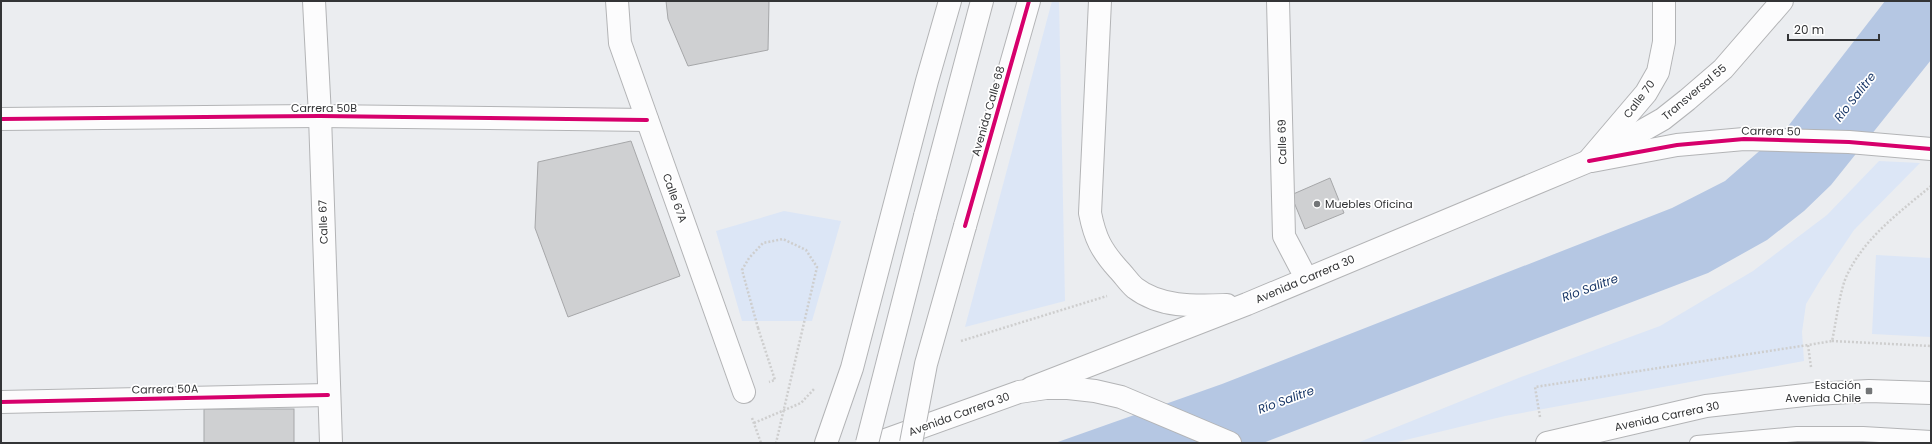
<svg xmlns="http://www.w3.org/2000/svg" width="1932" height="444" font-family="Poppins,sans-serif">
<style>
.green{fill:#dce6f6}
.water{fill:#b5c7e3}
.building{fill:#cfd0d2;stroke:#a6a7a9}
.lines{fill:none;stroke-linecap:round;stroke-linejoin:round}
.lane-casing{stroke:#b3b4b6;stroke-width:16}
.street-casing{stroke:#b3b4b6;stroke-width:24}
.secondary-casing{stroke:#b3b4b6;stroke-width:24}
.highway-casing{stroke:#b3b4b6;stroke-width:24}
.path{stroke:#cecece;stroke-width:2.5;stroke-dasharray:2 2;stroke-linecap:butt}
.lane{stroke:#fcfcfd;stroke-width:14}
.street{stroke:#fcfcfd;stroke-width:22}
.secondary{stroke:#fcfcfd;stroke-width:22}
.highway{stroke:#fcfcfd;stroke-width:22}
.secondary-bridge-casing{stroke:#b3b4b6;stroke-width:24;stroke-linecap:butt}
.path-bridge{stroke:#cecece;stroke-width:2.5;stroke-dasharray:2 2;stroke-linecap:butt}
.secondary-bridge{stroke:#fcfcfd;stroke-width:22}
.cycleway-casing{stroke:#fff;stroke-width:6}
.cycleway{stroke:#d6006c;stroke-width:4}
.poi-dot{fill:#737577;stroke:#fff;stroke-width:1.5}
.labels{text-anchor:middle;stroke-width:3.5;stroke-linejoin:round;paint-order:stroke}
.street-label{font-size:11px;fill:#333436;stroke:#fff}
.poi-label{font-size:11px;fill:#333436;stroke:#fff;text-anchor:start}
.water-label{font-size:12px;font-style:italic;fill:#1a3868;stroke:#fff}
</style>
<rect width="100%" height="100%" fill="#ebedf0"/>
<g class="green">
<path d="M 1052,1 L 1059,1 L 1065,301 L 965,327 Z"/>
<path d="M 1879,161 L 1920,163 L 1854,230 L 1821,279 L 1806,304 L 1802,332 L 1804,361 L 1505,416 L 1393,443 L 1357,443 L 1521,377 L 1660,326 L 1753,271 L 1827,215 Z"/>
<path d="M 784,211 L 841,221 L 812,321 L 742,321 L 716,231 Z"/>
<path d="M 1876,255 L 1931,258 L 1931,337 L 1872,334 Z"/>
</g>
<path class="water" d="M 1885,1 L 1931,1 L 1931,60 L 1831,185 L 1804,211 L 1767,240 L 1708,273 L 1263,443 L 1055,443 L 1222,384 L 1672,208 L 1725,181 L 1789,125 Z"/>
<g class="building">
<path d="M 666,1 L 769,1 L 768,50 L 688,66 L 668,19 Z"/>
<path d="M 631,141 L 680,276 L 568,317 L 535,228 L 538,162 Z"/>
<path d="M 1330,178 L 1344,213 L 1305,229 L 1291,195 Z"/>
<rect x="204" y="409" width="90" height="34"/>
</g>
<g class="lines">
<g class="lane-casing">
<path id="lane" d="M 1697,443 L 1797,434 L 1863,434 L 1931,438"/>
</g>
<g class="street-casing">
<g id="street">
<path d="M 314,1 L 320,116 L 331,443"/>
<path d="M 617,1 L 620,43 L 744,392"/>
<path d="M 1278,1 L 1284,236 L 1306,278"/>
<path d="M 1,119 L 320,116 L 647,120"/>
<path d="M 1589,160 L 1646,93 L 1658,72 L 1664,42 L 1664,1"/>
<path d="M 1592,161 L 1677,145 L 1744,139 L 1849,142 L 1931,149"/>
<path d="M 1,402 L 328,395"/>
</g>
</g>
<g class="secondary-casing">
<g id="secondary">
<path d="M 1100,1 L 1090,213 C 1095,238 1101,250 1118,269 C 1124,275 1129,283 1135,288 C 1161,308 1196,306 1227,305"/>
<path d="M 925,216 L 982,1"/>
<path d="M 965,226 L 1029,1"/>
<path d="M 1031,388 L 1247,304 L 1589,161 L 1663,119 L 1687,100 L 1723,69 L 1782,1"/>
</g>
</g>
<g class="highway-casing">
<g id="highway">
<path d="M 826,443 L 852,368 L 927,81 L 950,1"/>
<path d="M 877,443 L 1019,392 L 1046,388 L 1068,388 L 1095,391 L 1121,397 L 1230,443"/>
<path d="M 1547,443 L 1706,406 L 1814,394 L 1869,391 L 1931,393"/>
</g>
</g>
<g class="path">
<path d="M 758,328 L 775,380 L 769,382"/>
<path d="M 961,341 L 1107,296"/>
<path d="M 1832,341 L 1931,346"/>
<path d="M 1811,367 L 1808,345 L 1832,341 C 1836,323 1840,289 1847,275 C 1865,237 1900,212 1931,186"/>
<path d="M 1540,417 L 1535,387 L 1808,345"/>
<path d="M 752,418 L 761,443"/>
<path d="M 754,423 L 801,403 L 815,388"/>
</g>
<use href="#lane" class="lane"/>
<use href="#street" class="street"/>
<use href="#secondary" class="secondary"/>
<use href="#highway" class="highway"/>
<g class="secondary-bridge-casing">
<g id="secondary-bridge">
<path d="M 867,443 L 925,216"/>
<path d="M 911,443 L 926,364 L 965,226"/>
</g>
</g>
<path class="path-bridge" d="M 758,328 L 742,270 L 749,258 L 763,243 L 783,239 L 806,250 L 817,267 L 776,443"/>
<use href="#secondary-bridge" class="secondary-bridge"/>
<g class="cycleway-casing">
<g id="cycleway">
<path d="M 1,119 L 320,116 L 647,120"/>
<path d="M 1589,161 L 1677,145 L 1744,139 L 1849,142 L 1931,149"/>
<path d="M 965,226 L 1029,1"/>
<path d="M 1,402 L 328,395"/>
</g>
</g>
<use href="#cycleway" class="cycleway"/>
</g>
<g class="poi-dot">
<circle cx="1317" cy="204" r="4"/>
<rect x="1865" y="387" width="8" height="8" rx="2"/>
</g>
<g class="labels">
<g class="street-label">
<text transform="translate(1694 92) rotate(-40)" y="4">Transversal 55</text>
<text transform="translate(1639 99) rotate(-53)" y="4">Calle 70</text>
<text x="324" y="112">Carrera 50B</text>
<text transform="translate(988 111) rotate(-74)" y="4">Avenida Calle 68</text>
<text transform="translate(1771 131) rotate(1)" y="4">Carrera 50</text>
<text transform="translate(1282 142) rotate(-91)" y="4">Calle 69</text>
<text transform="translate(675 198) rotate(70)" y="4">Calle 67A</text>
<text transform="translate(323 222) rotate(-92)" y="4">Calle 67</text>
<text transform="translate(1305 279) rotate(-23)" y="4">Avenida Carrera 30</text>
<text transform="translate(165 389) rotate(-1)" y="4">Carrera 50A</text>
<text transform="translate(959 414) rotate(-20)" y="4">Avenida Carrera 30</text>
<text transform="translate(1667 416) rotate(-12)" y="4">Avenida Carrera 30</text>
</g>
<g class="poi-label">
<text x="1325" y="208">Muebles Oficina</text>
<text x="1861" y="389" text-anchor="end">Estación<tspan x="1861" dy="13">Avenida Chile</tspan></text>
</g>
<g class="water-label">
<text transform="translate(1855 97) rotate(-52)" y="4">Río Salitre</text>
<text transform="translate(1590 288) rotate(-20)" y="4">Río Salitre</text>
<text transform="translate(1286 400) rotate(-20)" y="4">Río Salitre</text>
</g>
</g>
<rect width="1932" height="444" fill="none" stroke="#333436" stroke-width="4"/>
<path d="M1788 34v6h91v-6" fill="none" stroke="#333436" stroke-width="2"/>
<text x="1794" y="34" font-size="12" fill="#333436" stroke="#ffffff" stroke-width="3" paint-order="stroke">20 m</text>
</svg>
